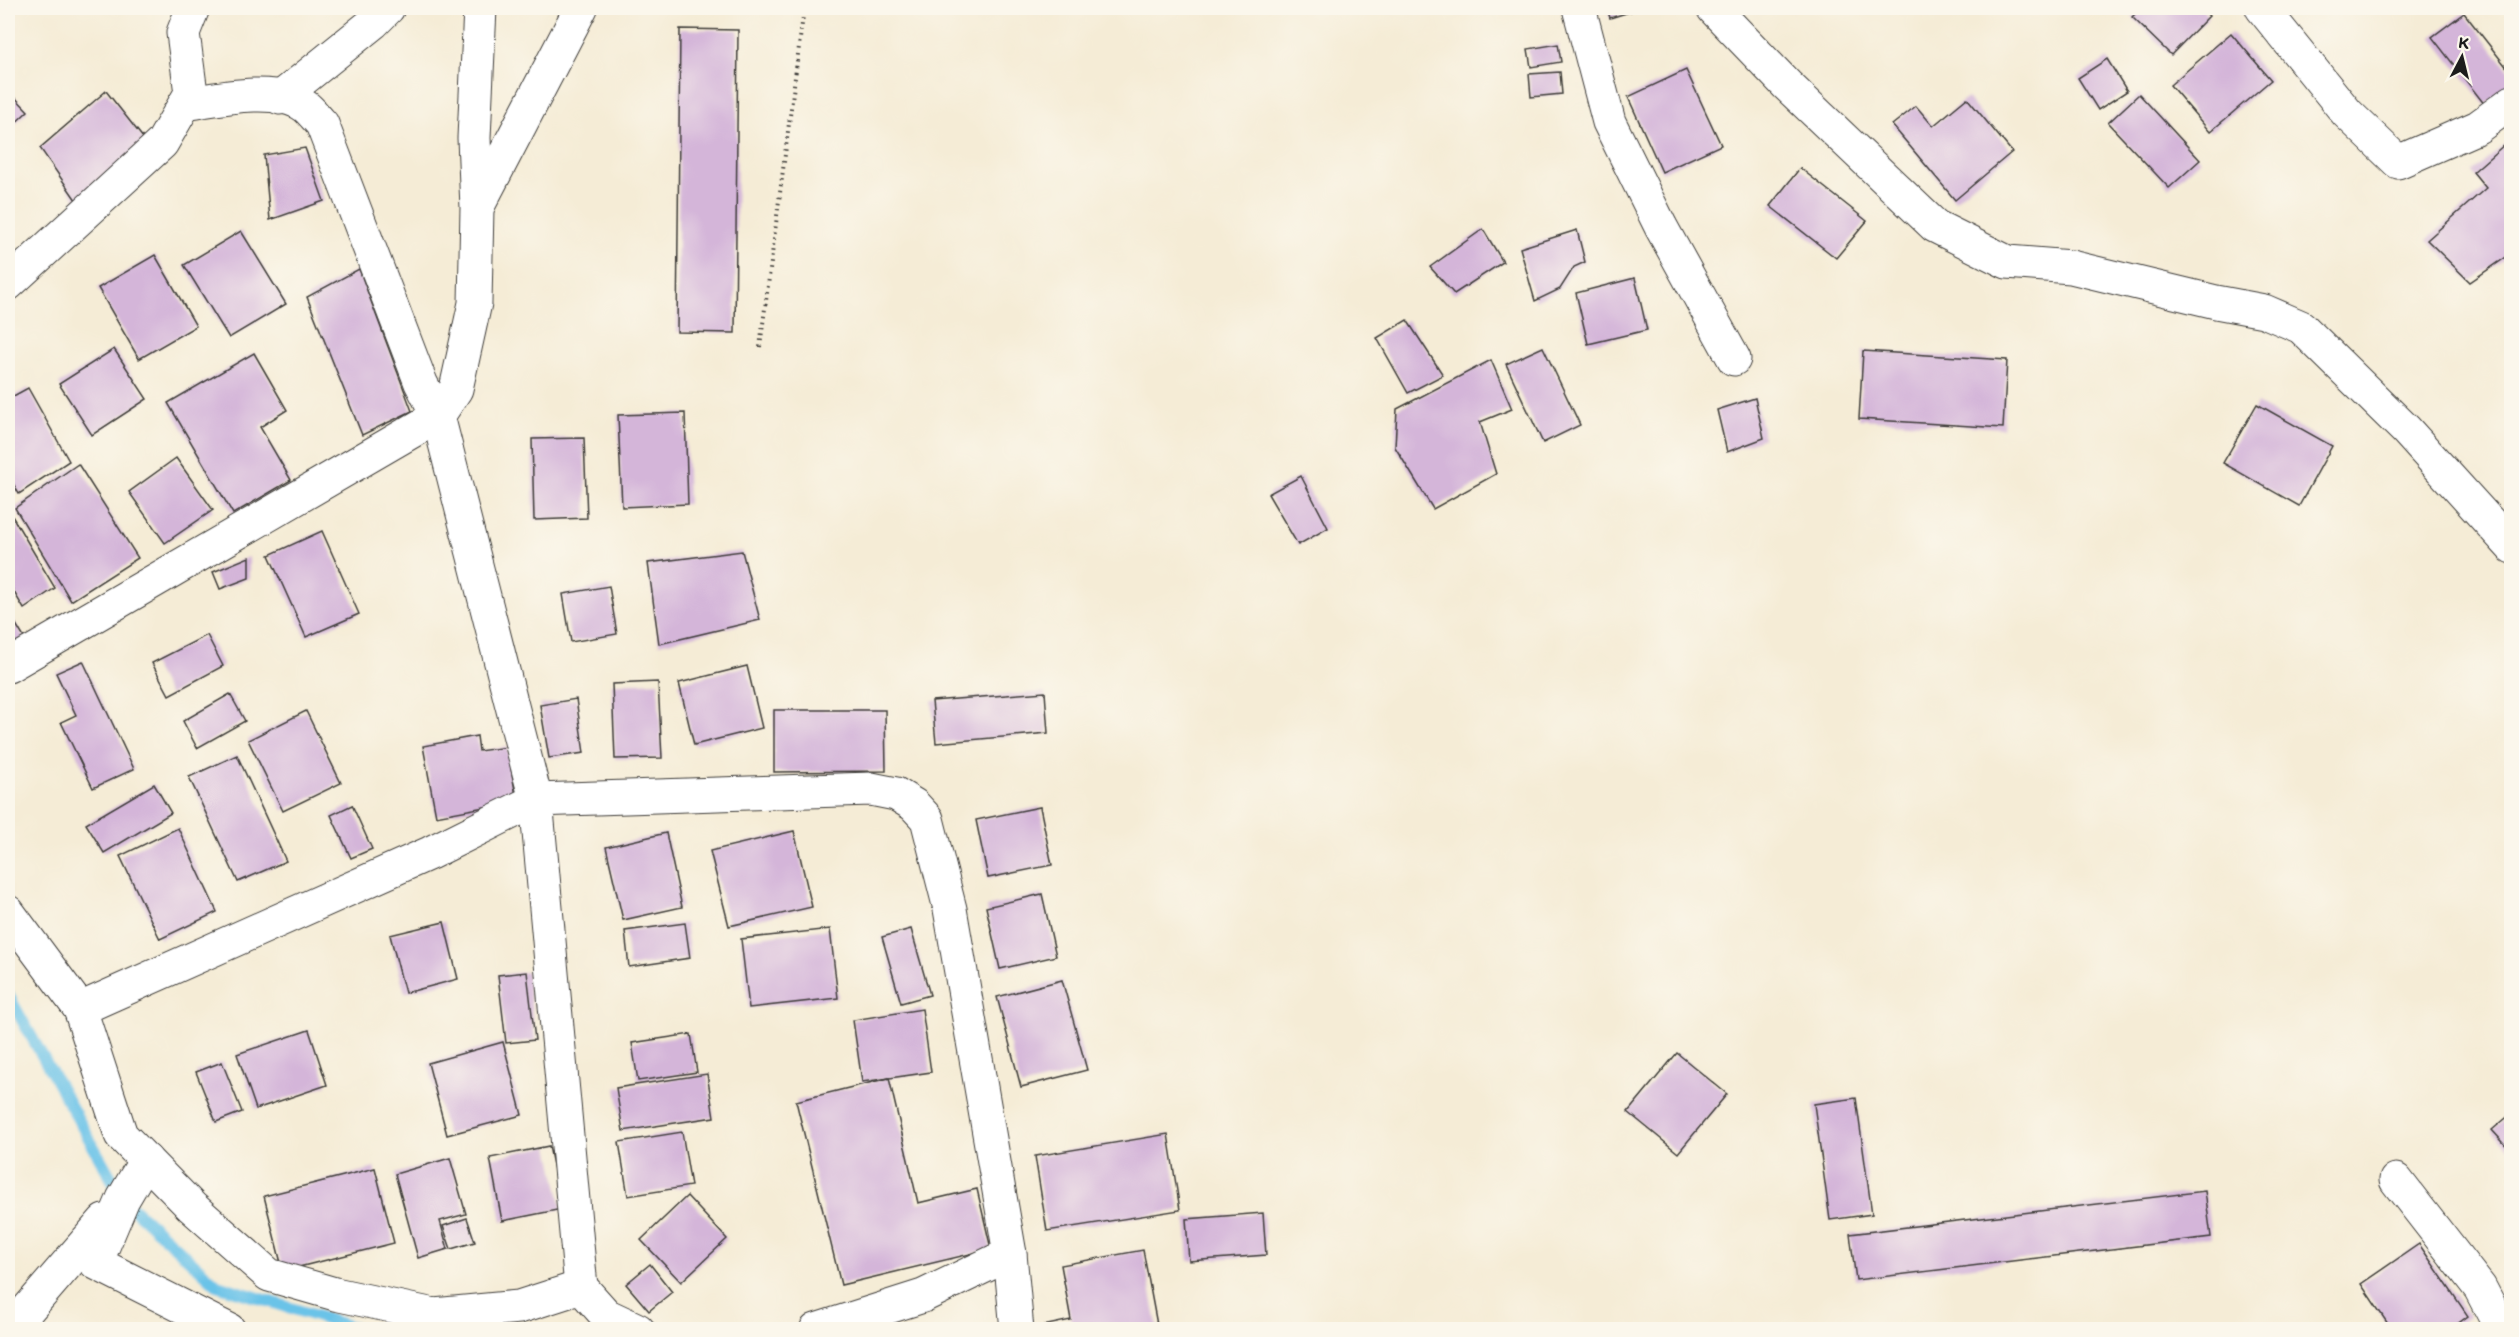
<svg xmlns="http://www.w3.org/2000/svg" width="2519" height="1337" font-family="Itim,sans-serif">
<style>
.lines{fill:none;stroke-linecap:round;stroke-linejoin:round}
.stream{stroke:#6bc3e8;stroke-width:12}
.building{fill:#d4b5d9}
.minor-casing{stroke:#3d3b38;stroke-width:35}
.path{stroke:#3d3b38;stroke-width:4;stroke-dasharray:1.5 4.5;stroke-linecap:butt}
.minor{stroke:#fff;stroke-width:33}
</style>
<rect width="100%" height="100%" fill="#fbf7ec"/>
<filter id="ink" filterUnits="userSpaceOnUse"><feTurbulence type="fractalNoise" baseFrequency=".0167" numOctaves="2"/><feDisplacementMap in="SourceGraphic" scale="12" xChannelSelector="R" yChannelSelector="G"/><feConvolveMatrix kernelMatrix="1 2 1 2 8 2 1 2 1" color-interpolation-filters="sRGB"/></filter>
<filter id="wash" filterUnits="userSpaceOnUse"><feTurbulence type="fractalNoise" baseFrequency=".008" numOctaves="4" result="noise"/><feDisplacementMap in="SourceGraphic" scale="24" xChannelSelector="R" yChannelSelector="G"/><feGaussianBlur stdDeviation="1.35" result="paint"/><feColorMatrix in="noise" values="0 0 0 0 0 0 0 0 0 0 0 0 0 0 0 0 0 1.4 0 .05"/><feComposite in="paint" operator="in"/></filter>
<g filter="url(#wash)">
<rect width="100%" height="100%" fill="#f5ecd6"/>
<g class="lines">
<path class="stream" d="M 8,995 L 123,1199 L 217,1285 L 361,1330"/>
</g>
<g id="blocks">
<g class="building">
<path d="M 1607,8 L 1642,8 L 1610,18 Z"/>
<path d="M 2141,8 L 2201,8 L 2209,16 L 2171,55 L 2132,17 Z"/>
<path d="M 2464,13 L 2512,74 L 2512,85 L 2485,105 L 2432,37 Z"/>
<path d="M 680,29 L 738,30 L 735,333 L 677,332 Z"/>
<path d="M 2231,33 L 2271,80 L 2210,132 L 2170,85 Z"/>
<path d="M 1558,44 L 1561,62 L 1531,67 L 1528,49 Z"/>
<path d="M 2107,59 L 2127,91 L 2098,110 L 2078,78 Z"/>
<path d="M 1686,70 L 1721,145 L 1662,172 L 1628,97 Z"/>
<path d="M 1560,72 L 1562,94 L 1531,97 L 1529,74 Z"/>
<path d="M 8,90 L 28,111 L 8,130 Z"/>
<path d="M 106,91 L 151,148 L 83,210 L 40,148 Z"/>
<path d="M 2139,94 L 2200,160 L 2169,188 L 2108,123 Z"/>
<path d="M 1967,98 L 2012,152 L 1955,200 L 1892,125 L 1916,106 L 1933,126 Z"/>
<path d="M 2505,144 L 2512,152 L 2512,253 L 2470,282 L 2427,240 L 2486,188 L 2473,172 Z"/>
<path d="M 305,148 L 324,201 L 270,220 L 264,155 Z"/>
<path d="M 1800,168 L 1867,221 L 1836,258 L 1770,206 Z"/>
<path d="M 1483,229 L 1503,262 L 1454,294 L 1430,267 Z"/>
<path d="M 1577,230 L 1585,262 L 1574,267 L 1560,289 L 1535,301 L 1520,248 Z"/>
<path d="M 241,231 L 286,304 L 229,338 L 184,265 Z"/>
<path d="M 155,255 L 196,326 L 139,359 L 98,288 Z"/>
<path d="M 359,269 L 412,411 L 362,435 L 307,297 Z"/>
<path d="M 1635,278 L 1647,330 L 1588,344 L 1576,293 Z"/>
<path d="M 1407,320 L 1443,375 L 1408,393 L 1377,338 Z"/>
<path d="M 1543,347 L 1580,425 L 1543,443 L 1506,364 Z"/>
<path d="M 114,349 L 147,399 L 92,435 L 59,384 Z"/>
<path d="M 1863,351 L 2007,360 L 2003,428 L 1859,419 Z"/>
<path d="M 254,353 L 287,410 L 260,427 L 291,480 L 233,514 L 168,403 Z"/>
<path d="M 1491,360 L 1512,409 L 1480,422 L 1496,474 L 1433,509 L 1395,447 L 1397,409 Z"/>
<path d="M 28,388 L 69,461 L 19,494 L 8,474 L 8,399 Z"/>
<path d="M 1755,398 L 1764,438 L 1727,452 L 1717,410 Z"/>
<path d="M 2257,404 L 2332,446 L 2299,506 L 2223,463 Z"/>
<path d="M 685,413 L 688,504 L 622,507 L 618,415 Z"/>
<path d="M 584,438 L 587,518 L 534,520 L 532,439 Z"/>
<path d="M 176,458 L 213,510 L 165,543 L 129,492 Z"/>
<path d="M 78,464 L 138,558 L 71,601 L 15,508 Z"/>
<path d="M 1301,476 L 1328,528 L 1298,545 L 1268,494 Z"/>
<path d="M 12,516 L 55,588 L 24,609 L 8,582 L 8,519 Z"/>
<path d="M 322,531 L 359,614 L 306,637 L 269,555 Z"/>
<path d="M 742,551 L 760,620 L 659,644 L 648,563 Z"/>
<path d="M 249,557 L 249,578 L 220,589 L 213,572 Z"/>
<path d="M 609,586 L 617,634 L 571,642 L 563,594 Z"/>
<path d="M 8,611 L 26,641 L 8,651 Z"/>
<path d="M 207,635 L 223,666 L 169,695 L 152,663 Z"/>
<path d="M 83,661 L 134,769 L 93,788 L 61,722 L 76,715 L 56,673 Z"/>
<path d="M 747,666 L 762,728 L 694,745 L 679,683 Z"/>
<path d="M 658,682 L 662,758 L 615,759 L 612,684 Z"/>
<path d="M 1045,692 L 1048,733 L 936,743 L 932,701 Z"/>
<path d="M 230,694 L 245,721 L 197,748 L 183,721 Z"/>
<path d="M 576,699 L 584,753 L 549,758 L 540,705 Z"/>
<path d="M 774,710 L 885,710 L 886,771 L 774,772 Z"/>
<path d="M 306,711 L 341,783 L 283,811 L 248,740 Z"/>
<path d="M 477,736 L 479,751 L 507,747 L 517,801 L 436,816 L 423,746 Z"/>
<path d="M 237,755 L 286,861 L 238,882 L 189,777 Z"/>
<path d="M 154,784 L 171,813 L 104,853 L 86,824 Z"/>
<path d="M 352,805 L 372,849 L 351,858 L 331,815 Z"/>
<path d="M 1040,807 L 1052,865 L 988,878 L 976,820 Z"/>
<path d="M 178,828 L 217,912 L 160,939 L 120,856 Z"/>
<path d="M 794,831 L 812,907 L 729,926 L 710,851 Z"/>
<path d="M 666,833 L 682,907 L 623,920 L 606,847 Z"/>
<path d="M 1042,894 L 1056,956 L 1000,969 L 986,907 Z"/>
<path d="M 444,922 L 458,979 L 405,993 L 390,935 Z"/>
<path d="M 685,923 L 690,958 L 629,967 L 625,931 Z"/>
<path d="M 830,929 L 838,998 L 749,1008 L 741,939 Z"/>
<path d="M 911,929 L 930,995 L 901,1003 L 882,937 Z"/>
<path d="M 527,972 L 535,1040 L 506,1043 L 498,975 Z"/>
<path d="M 1062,980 L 1087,1070 L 1021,1087 L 997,997 Z"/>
<path d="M 922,1009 L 931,1072 L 862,1082 L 853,1020 Z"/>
<path d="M 309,1030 L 327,1085 L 256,1109 L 237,1054 Z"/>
<path d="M 691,1034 L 697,1072 L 638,1081 L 632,1043 Z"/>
<path d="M 503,1042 L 522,1115 L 447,1135 L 428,1063 Z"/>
<path d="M 1677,1053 L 1727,1094 L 1678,1153 L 1628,1112 Z"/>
<path d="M 222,1062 L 242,1112 L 216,1122 L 196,1072 Z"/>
<path d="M 707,1074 L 714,1117 L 623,1131 L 616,1088 Z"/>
<path d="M 889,1078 L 918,1203 L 977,1189 L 991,1249 L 841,1285 L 796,1101 Z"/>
<path d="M 1856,1098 L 1872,1214 L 1830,1220 L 1814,1104 Z"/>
<path d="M 2512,1113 L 2512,1152 L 2492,1130 Z"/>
<path d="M 682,1132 L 691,1186 L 628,1196 L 619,1142 Z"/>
<path d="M 1168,1134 L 1180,1210 L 1047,1231 L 1035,1156 Z"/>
<path d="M 549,1146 L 562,1209 L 502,1221 L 490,1158 Z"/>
<path d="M 450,1158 L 466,1214 L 440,1221 L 448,1249 L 418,1258 L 395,1174 Z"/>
<path d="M 375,1168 L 394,1243 L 283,1271 L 264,1196 Z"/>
<path d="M 2205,1191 L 2211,1237 L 1856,1280 L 1850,1234 Z"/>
<path d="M 687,1196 L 727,1239 L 681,1282 L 641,1240 Z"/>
<path d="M 1263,1213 L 1266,1255 L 1189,1261 L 1186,1219 Z"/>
<path d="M 467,1218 L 475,1242 L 451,1249 L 443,1226 Z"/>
<path d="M 2419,1244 L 2468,1316 L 2449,1330 L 2392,1330 L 2361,1284 Z"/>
<path d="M 1143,1250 L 1158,1330 L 1033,1330 L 1033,1328 L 1071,1320 L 1061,1265 Z"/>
<path d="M 650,1264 L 672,1292 L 649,1311 L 626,1284 Z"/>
</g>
</g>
</g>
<g filter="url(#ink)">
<use href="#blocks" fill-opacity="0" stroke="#3d3b38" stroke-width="1.5"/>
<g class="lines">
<g class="minor-casing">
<g id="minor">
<path d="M 1579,8 L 1609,122 L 1661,227 L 1734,359"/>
<path d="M 1713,8 L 1787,85 L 1935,226 L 2007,262 L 2071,267 L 2216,302 L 2264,311 L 2301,327 L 2406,430 L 2512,547"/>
<path d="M 2262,8 L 2347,113 L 2398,162 L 2478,127 L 2512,102"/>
<path d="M 280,98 L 373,23 L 388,8"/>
<path d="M 185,104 C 216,99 278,85 306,107 C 312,112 317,119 322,124 L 421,383 L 438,416 L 536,800 L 581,1287"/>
<path d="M 478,206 L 581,8"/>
<path d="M 8,284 L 162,143 L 191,93 L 183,33 L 193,8"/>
<path d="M 8,666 L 438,416 L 456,389 L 475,303 L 477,208 L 474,138 L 480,8"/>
<path d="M 8,912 L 80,1009 L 121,1135 L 192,1207 L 269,1275 L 335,1294 L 434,1315 L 519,1307 L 581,1287 L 606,1315 L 638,1330"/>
<path d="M 80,1009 L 430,853 L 536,800 L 871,789 L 896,794 L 914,805 L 927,819 L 950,909 L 1010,1254 L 923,1296 L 816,1330"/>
<path d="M 146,1160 L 123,1199 L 96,1263 L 229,1330"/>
<path d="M 2396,1180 L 2480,1288 L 2502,1330"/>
<path d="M 1010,1254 L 1017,1330"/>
<path d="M 10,1330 L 104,1221"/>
</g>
</g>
<path class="path" d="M 760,347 L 804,8"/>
<use href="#minor" class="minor"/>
</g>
</g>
<rect width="2519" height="1337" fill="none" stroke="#fbf7ec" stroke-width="30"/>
<g transform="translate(2462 57) rotate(7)" stroke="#fbf7ec" stroke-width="4.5" paint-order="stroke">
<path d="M0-4.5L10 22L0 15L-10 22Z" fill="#1c1c1c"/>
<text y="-9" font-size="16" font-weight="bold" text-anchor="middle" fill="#1c1c1c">K</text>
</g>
</svg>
